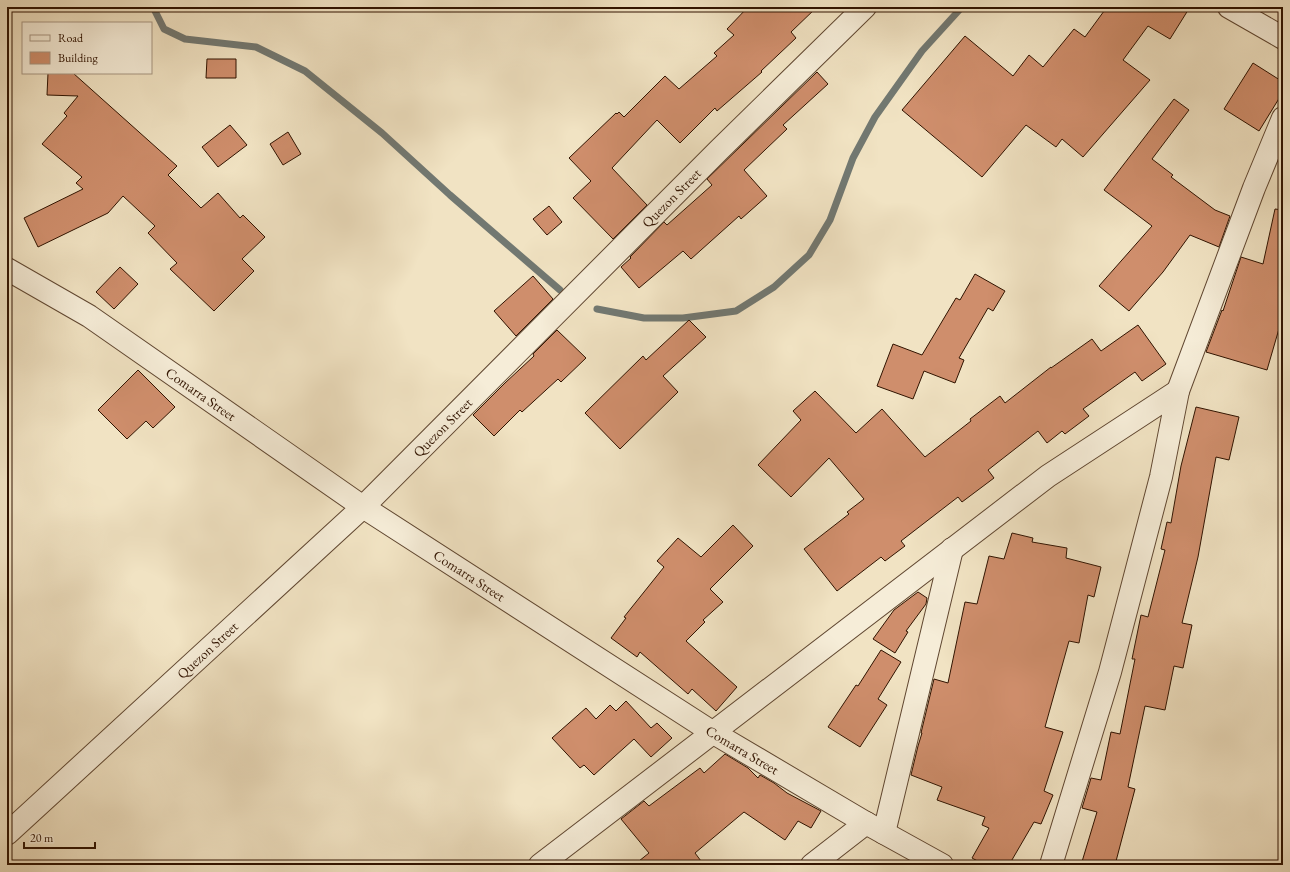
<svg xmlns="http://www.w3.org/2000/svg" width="1290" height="872" font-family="'EB Garamond',serif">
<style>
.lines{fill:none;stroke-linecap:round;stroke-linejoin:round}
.stream{stroke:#727871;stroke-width:7}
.building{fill:#cf8e6c;stroke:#301300}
.minor-casing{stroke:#604731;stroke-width:24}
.minor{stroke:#f6edd8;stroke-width:22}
.labels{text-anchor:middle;stroke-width:4;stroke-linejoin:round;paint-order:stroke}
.street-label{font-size:14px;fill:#301300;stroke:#f6edd8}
</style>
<rect width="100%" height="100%" fill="#f1e3c3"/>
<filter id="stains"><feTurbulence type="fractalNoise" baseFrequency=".005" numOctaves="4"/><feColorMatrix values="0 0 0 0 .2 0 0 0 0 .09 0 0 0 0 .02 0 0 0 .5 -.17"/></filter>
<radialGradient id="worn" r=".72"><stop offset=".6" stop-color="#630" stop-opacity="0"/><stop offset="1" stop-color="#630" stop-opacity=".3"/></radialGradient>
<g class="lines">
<g class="stream">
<path d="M 153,7 L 164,29 L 185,39 L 256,47 L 305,71 L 382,133 L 450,195 L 560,290"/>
<path d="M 597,309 L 644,318 L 683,318 L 736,311 L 774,287 L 809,255 L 830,220 L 853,158 L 875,117 L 922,51 L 962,7"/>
</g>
</g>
<g class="building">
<path d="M 748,7 L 817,7 L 791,32 L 796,38 L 761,71 L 762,72 L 717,111 L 715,108 L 680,143 L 657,120 L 612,168 L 647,205 L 613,239 L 573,198 L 591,181 L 569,158 L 616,113 L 617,114 L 619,112 L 624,117 L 665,76 L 679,89 L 717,56 L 714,53 L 734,35 L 727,29 Z"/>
<path d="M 1107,7 L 1190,7 L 1170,39 L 1148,26 L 1123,60 L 1150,80 L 1083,157 L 1062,139 L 1056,147 L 1026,125 L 982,177 L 902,110 L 965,36 L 1013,76 L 1029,55 L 1043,67 L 1074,29 L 1085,37 Z"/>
<path d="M 207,59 L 236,59 L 236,78 L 206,78 Z"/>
<path d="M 1253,63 L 1283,82 L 1283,92 L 1259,131 L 1224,109 Z"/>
<path d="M 817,72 L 828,84 L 783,125 L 787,129 L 744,170 L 767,196 L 741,219 L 739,216 L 691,259 L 683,251 L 639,288 L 621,267 L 631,258 L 630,257 L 664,222 L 667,225 L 712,185 L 707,179 Z"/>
<path d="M 48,73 L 73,73 L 177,166 L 168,175 L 201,208 L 218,193 L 240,218 L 243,215 L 265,237 L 242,259 L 254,271 L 214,311 L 170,269 L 177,263 L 148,233 L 155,226 L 123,196 L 108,213 L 38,247 L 24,218 L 83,189 L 76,183 L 82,177 L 42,144 L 67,116 L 64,113 L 78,96 L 47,95 Z"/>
<path d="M 1174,99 L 1189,110 L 1152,159 L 1173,175 L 1171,177 L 1215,210 L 1230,216 L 1219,247 L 1190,235 L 1163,272 L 1129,311 L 1099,286 L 1152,226 L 1104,190 Z"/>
<path d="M 230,125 L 247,145 L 218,167 L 202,147 Z"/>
<path d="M 288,132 L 301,154 L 283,165 L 270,144 Z"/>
<path d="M 549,206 L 562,222 L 547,235 L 533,219 Z"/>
<path d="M 1275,209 L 1283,210 L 1283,315 L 1267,370 L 1206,352 L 1222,310 L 1223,311 L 1241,257 L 1263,264 Z"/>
<path d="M 120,267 L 138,284 L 114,309 L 96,292 Z"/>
<path d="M 975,274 L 1005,291 L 993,311 L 988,308 L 959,358 L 964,360 L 955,383 L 924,371 L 913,399 L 877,386 L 893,344 L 922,355 L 956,298 L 960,300 Z"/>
<path d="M 533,276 L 553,299 L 516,336 L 494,311 Z"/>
<path d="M 689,320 L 706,337 L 663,376 L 678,392 L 620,449 L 585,413 L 643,356 L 646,360 Z"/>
<path d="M 1138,325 L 1166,364 L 1142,381 L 1135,372 L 1083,409 L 1089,416 L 1065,434 L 1062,431 L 1047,443 L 1038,431 L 988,470 L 994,478 L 962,502 L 958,497 L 901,541 L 905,546 L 885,561 L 881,557 L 837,591 L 804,549 L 849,514 L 847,512 L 864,499 L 829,458 L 791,497 L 758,465 L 801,420 L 793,411 L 815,391 L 856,433 L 882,409 L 925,457 L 971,421 L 970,419 L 1000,396 L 1005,403 L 1051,367 L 1051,368 L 1092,339 L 1101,351 Z"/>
<path d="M 557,330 L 586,358 L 561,382 L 558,379 L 522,412 L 520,410 L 494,436 L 473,415 L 505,383 L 534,356 L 533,354 Z"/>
<path d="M 138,370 L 175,407 L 153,428 L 146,421 L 127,439 L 98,410 Z"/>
<path d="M 1196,407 L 1239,417 L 1229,460 L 1216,457 L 1198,557 L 1182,623 L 1192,625 L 1183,668 L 1174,666 L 1165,710 L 1145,706 L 1128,787 L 1135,789 L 1115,865 L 1081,865 L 1097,812 L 1082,808 L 1091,778 L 1101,780 L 1111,732 L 1120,734 L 1135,659 L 1132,659 L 1141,615 L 1148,617 L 1165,550 L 1161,549 L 1167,522 L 1171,523 L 1181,466 Z"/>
<path d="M 733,525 L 753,546 L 710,589 L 723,602 L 703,620 L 705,622 L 686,641 L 737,687 L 716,711 L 692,689 L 688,694 L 640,652 L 637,657 L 611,638 L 626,618 L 624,617 L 664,567 L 657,561 L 678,538 L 701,557 Z"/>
<path d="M 1012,533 L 1033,538 L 1032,542 L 1067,548 L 1066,558 L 1101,567 L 1094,597 L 1088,595 L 1079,643 L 1069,641 L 1045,727 L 1063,732 L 1044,791 L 1053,795 L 1041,824 L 1034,822 L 1009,865 L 985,865 L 972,858 L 989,828 L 982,825 L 985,817 L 937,800 L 942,787 L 911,775 L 918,746 L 922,733 L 921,733 L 934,679 L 948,683 L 965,602 L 977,604 L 989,556 L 1004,559 Z"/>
<path d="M 918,592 L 927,598 L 926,604 L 906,631 L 908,632 L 895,653 L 873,639 L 894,610 Z"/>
<path d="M 881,650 L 901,662 L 878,699 L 887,705 L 860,747 L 828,727 L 856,685 L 858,686 Z"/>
<path d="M 626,701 L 651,728 L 657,723 L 672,738 L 651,757 L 634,739 L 594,775 L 584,765 L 580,768 L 552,738 L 586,708 L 596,719 L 610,705 L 616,711 Z"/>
<path d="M 725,754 L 748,768 L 758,778 L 760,775 L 774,783 L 787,793 L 821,811 L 811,828 L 798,821 L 785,840 L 744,812 L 695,853 L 704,865 L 634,865 L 649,853 L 621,819 L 644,801 L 649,806 L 700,768 L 704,773 Z"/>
</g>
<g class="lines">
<g class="minor-casing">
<g id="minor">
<path d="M 1229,7 L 1283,38"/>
<path id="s1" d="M 7,269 L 89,316 L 363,507 L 712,732 L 866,823 L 942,865"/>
<path d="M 1178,391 L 1254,188 L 1283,118"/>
<path d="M 884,833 L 952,549"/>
<path id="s2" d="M 7,834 L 363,507 L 719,150 L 865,7"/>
<path d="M 540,865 L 1048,476 L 1178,391 L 1161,477 L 1110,672 L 1051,865"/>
<path d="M 812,865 L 866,823"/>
</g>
</g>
<use href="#minor" class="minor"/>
</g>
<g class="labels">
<g class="street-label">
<text dy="5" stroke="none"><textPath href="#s2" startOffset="920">Quezon Street</textPath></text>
<text dy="5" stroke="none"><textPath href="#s1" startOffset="231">Comarra Street</textPath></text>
<text dy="5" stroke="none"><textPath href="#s2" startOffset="596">Quezon Street</textPath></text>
<text dy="5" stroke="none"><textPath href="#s1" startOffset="555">Comarra Street</textPath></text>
<text dy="5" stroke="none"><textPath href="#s2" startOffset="272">Quezon Street</textPath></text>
<text dy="5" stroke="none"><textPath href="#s1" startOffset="879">Comarra Street</textPath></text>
</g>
</g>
<rect width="1290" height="872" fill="none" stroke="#f1e3c3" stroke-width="24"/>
<rect x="8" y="8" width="1274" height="856" fill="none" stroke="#301300" stroke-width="2"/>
<rect x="12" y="12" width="1266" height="848" fill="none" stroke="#301300"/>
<rect x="22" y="22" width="130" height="52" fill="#f6edd8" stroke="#a79682"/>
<rect x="30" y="35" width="20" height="6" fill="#f6edd8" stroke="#a79682"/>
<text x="58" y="42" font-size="12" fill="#301300">Road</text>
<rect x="30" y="52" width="20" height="12" fill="#cf8e6c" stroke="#a79682"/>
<text x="58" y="62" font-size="12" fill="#301300">Building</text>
<path d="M24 842v6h71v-6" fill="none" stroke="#301300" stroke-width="2"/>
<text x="30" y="842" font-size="12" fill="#301300" stroke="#f6edd8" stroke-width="3" paint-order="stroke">20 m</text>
<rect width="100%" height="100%" filter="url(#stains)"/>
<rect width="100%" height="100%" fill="url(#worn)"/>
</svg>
